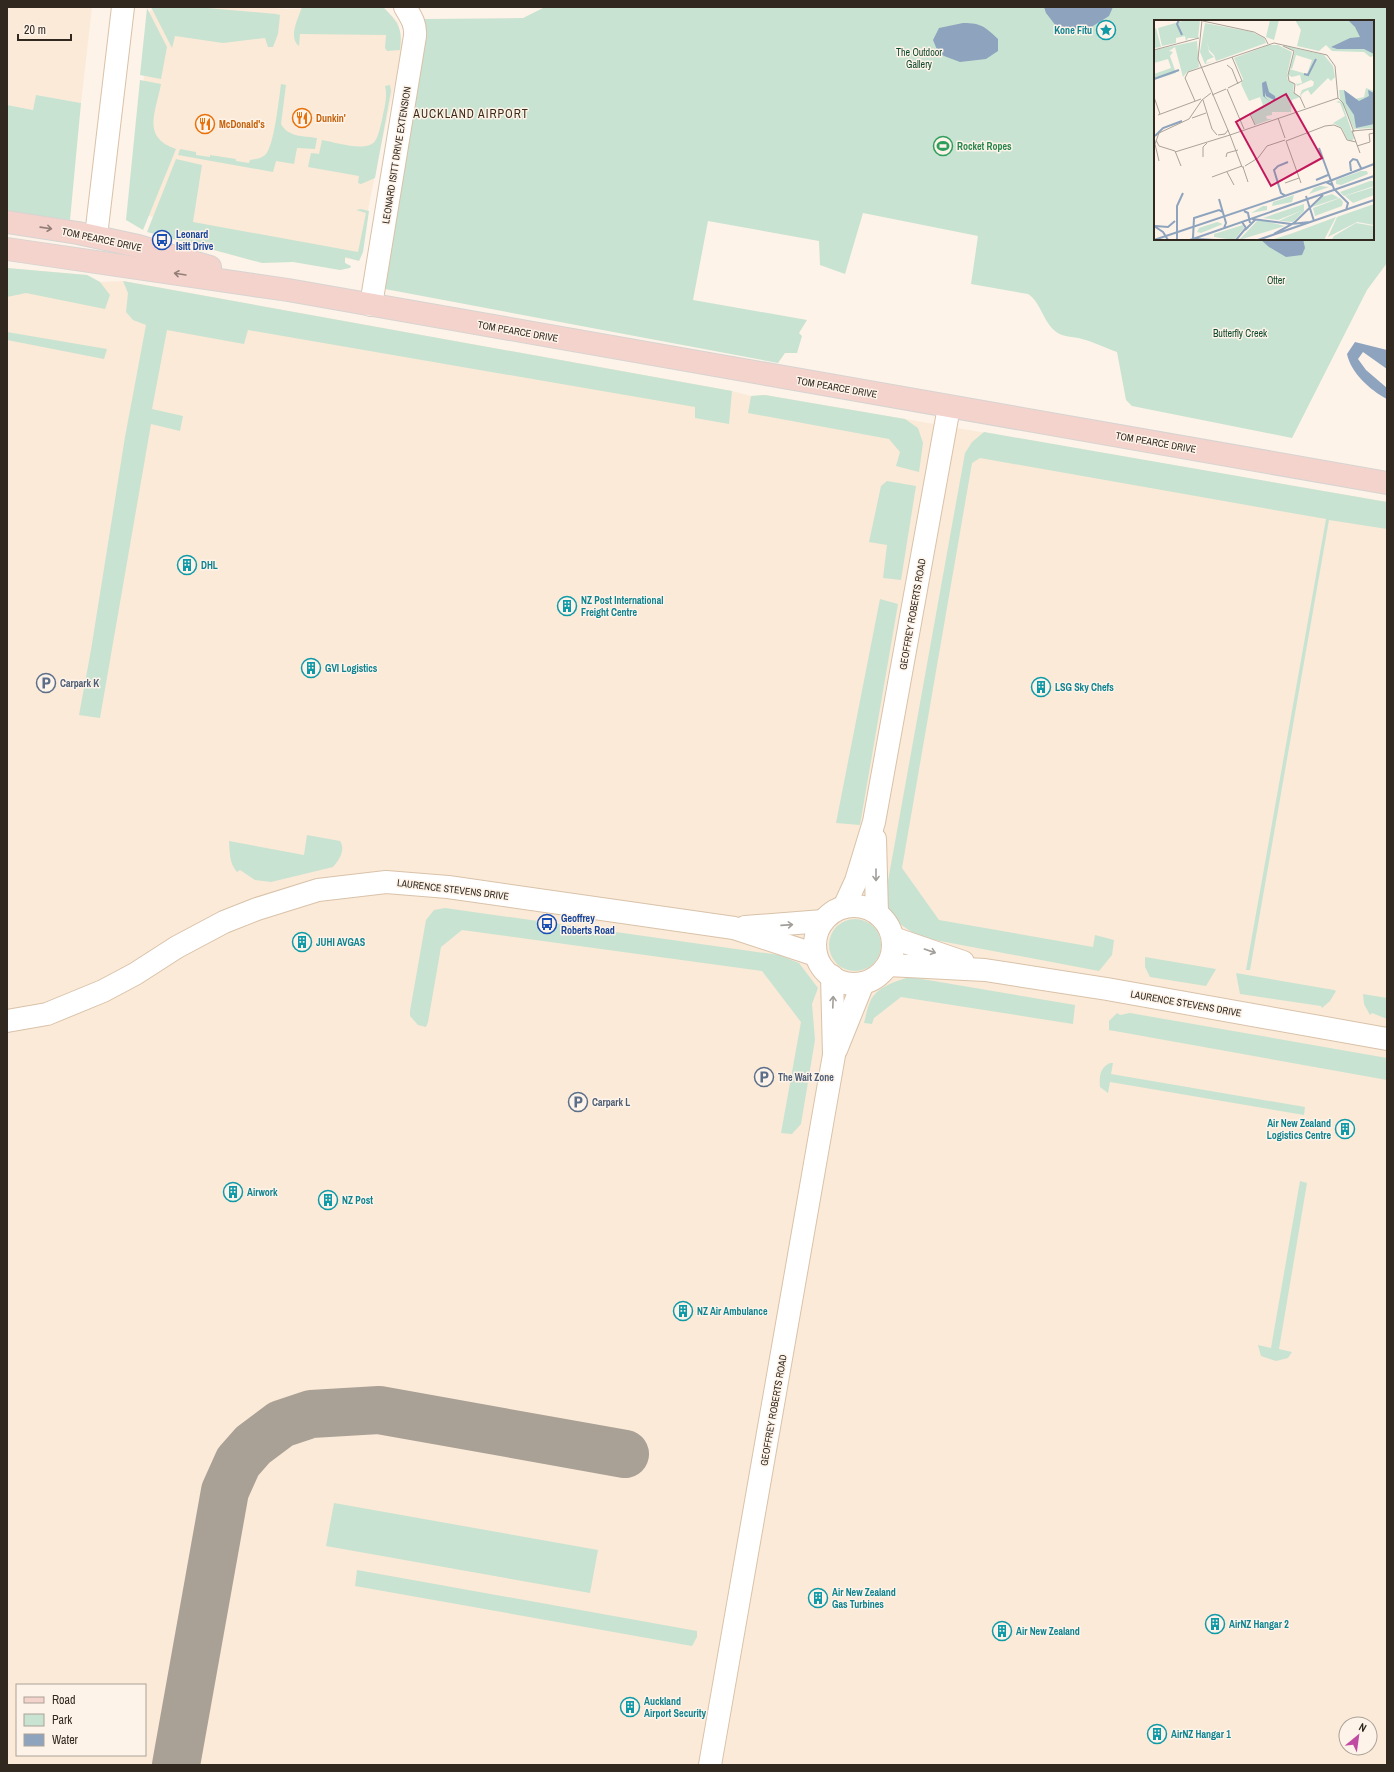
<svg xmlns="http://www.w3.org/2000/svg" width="1394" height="1772" font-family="'Archivo Narrow',sans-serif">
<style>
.built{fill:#fbead7;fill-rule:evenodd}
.green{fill:#c8e3d2;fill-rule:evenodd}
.water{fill:#8ea3bd}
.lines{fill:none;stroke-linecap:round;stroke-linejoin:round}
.taxiway{stroke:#a9a096;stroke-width:48}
.minor-casing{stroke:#d9c2a9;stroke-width:24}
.major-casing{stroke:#d6d4d2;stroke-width:24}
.minor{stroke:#fff;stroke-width:22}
.major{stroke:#f4d3cc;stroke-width:22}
.oneway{stroke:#927e76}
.oneway2{stroke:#a29e9a}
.labels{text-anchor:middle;stroke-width:3;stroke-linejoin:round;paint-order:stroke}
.culture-label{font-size:10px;font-weight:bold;fill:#0d838f;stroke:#fdf3e9;text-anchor:start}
.park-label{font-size:10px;fill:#0f492e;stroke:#fdf3e9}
.food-label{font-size:10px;font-weight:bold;fill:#c56008;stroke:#fdf3e9;text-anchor:start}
.leisure-label{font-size:10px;font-weight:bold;fill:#27864d;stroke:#fdf3e9;text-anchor:start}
.street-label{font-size:10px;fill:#31281f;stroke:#fdf3e9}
.transit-label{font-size:10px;font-weight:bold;fill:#164399;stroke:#fdf3e9;text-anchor:start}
.service-label{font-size:10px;font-weight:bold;fill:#4e5e75;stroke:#fdf3e9;text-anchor:start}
.quarter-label{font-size:12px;letter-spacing:1px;fill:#3d2b16;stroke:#fdf3e9}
.inset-river{fill:none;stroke:#8ea3bd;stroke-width:2}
.inset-road{fill:none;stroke:#aba298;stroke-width:1}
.view{fill:#c2185b;fill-opacity:0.15;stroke:#c2185b;stroke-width:2}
.inset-edge{fill:none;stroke:#31281f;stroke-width:2}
</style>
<rect width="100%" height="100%" fill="#fdf3e9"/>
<g class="built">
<path d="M 7,7 L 92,7 L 81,103 L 36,95 L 33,110 L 7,105 Z"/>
<path d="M 154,7 L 260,7 L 287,9 L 383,7 L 398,22 L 403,47 L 379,155 L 358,260 L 331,257 L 135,213 L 148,14 Z"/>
<path d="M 7,268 L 87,275 L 100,282 L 123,281 L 732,391 L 751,396 L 765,395 L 1387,502 L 1387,1765 L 7,1765 ZM 17,1685 L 145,1685 L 145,1755 L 17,1755 ZM 1346,1724 L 1370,1724 L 1370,1748 L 1346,1748 Z"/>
</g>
<g class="green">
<path d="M 151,7 L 196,7 L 276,14 L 280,15 L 278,34 L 273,47 L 268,47 L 265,38 L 223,43 L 175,36 L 172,48 Z"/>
<path d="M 302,7 L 383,7 C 398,22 403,28 400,50 L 387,51 L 385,48 L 386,35 L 300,34 L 299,46 C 288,37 298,19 302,7 Z"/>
<path d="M 545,7 L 1387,7 L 1387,263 L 1367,290 L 1292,438 L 1132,406 L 1126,400 L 1117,352 C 1106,348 1094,342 1082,339 C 1073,336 1063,338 1055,331 C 1043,321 1040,301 1028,294 L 971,284 L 978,236 L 863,213 L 845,274 L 820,265 L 819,241 L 708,221 L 693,300 L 807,320 L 799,333 L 802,336 L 797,353 L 785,353 L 778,363 L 385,289 L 424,19 L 523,18 ZM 1155,21 L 1373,21 L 1373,239 L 1155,239 Z"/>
<path d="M 147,8 L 167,47 L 161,79 L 140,75 Z"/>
<path d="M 140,80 L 161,84 C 156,112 141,137 176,149 L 143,230 L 126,220 Z"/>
<path d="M 281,84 L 286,85 L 281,124 C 288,137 303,136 317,138 L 315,149 L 297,148 L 294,164 L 276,161 L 273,172 L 178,155 L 180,149 L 196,152 L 196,155 L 210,157 L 210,155 L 236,159 L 236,161 L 249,163 L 250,160 C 255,159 261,159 265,155 C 274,148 279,98 281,84 Z"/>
<path d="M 390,85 L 391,91 L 375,178 L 361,184 L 358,183 L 359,176 L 308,167 L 311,153 L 319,154 L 322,140 C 335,142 367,153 375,141 C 379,135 380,127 382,120 C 384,109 388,97 385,86 Z"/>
<path d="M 36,95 L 81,103 L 70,220 L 7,211 L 7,105 L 33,110 Z"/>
<path d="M 176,159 L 202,165 L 193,222 L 358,252 L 366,213 L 356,210 L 361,209 L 369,211 L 363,252 L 359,261 L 345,257 L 345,263 L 351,266 L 350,268 L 340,270 L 293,262 L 262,263 L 147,232 Z"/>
<path d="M 7,268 L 87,275 L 100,282 L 110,295 L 105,309 L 26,293 L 7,297 Z"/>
<path d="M 123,281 L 732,391 L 729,424 L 695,418 L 695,407 L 248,330 L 244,344 L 167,330 L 152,409 L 183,416 L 180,431 L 151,424 L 100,718 L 79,715 L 91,650 L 125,437 L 146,325 L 133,320 L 126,312 L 128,293 Z"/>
<path d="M 7,332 L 107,349 L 104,359 L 7,340 Z"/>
<path d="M 765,395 L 905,419 L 918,428 L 923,443 L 919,472 L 896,466 L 900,452 L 889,439 L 748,413 L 751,396 Z"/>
<path d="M 984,432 L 1387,502 L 1387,529 L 1329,520 L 1250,970 L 1246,970 L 1326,519 L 980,458 L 972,463 L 902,868 L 939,920 L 1093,947 L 1095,935 L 1114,940 L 1112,955 L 1099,971 L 919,937 L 897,922 L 886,905 L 888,881 L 965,453 L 972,442 Z"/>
<path d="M 887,481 L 916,486 L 901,580 L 883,578 L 887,545 L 869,542 L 881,486 Z"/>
<path d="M 880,599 L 898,604 L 860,825 L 836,823 Z"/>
<path d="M 307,835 L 340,841 C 346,850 339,860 333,867 L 271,882 L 255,880 L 240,870 L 237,872 C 229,863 230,853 229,841 L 304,855 Z"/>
<path d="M 445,908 L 779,955 L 799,963 L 818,988 L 812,1004 L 815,1040 L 801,1124 L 792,1134 L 781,1133 L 801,1022 L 762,971 L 462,930 L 441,947 L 428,1022 L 426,1027 L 418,1025 L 410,1016 L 410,1011 L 426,920 L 434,910 Z"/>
<circle cx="855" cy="945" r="26"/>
<path d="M 1145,957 L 1216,969 L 1206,986 L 1150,977 L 1145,967 Z"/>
<path d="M 1236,973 L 1334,990 L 1336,991 L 1330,1001 L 1322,1008 L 1321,1006 L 1240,994 Z"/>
<path d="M 910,977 L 1075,1005 L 1073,1024 L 901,997 L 874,1018 L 872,1024 L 864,1023 C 866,1016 867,1008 870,1002 C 876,987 896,981 910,977 Z"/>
<path d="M 1363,994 L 1387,998 L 1387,1019 L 1372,1013 L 1370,1015 L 1364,1004 Z"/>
<path d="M 1117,1013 L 1120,1015 L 1130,1013 L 1387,1058 L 1387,1080 L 1109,1030 L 1109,1021 Z"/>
<path d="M 1110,1063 L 1113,1063 L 1111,1074 L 1305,1107 L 1304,1115 L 1110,1082 L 1108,1093 L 1100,1087 C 1099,1077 1100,1067 1110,1063 Z"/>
<path d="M 1300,1181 L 1307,1183 L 1279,1349 L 1292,1352 L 1288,1358 L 1276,1361 L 1261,1356 L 1258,1345 L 1271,1348 Z"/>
<path d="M 334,1503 L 598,1550 L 590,1593 L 326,1546 Z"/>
<path d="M 357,1570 L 697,1631 L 697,1637 L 692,1646 L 355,1586 Z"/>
</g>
<g class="water">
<path d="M 1044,7 L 1113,7 L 1109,16 L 1085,31 L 1056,26 L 1046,13 Z"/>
<path d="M 963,23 C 982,23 985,27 998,39 L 998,51 L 986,59 L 960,62 L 944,56 L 938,52 L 933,40 L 939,28 Z"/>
<path d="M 1260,239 L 1303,239 L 1305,248 L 1302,255 L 1286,257 L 1269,247 Z"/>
<path d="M 1355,342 L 1387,350 L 1387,369 L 1363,352 L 1358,359 L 1366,370 L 1387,388 L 1387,399 C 1370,390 1351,373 1347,354 Z"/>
</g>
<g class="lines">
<path class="taxiway" d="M 176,1765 L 225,1491 L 238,1462 L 253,1445 L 281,1424 L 311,1414 L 379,1410 L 625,1454"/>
<g class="minor-casing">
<g id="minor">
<path d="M 96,236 L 123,7"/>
<path d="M 371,305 L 415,36 C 416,24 411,17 405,7"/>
<path d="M 875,839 L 877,913"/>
<circle cx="854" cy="945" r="39"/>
<path d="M 844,907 L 856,881 L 874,822 L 949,407"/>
<path d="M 745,927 L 823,921"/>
<path d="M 893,938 L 963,962"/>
<path d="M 888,965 L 985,970 L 1107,989 L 1387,1039"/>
<path d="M 7,1021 L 47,1014 L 103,991 L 135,974 L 177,947 L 224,922 L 257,909 L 318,890 L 386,882 L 448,887 L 734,928 L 816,955"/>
<path d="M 836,1050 L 863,983"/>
<path d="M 710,1765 L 834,1055 L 832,976"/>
</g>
</g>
<g class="major-casing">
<g id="major">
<path d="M 7,222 L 78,233 L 138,246 L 210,267"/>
<path d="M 7,249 L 288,290 L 1387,483"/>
</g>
</g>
<use href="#minor" class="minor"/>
<use href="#major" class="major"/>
</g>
<defs><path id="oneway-shaft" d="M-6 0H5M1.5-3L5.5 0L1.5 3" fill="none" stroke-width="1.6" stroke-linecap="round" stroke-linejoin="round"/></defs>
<g class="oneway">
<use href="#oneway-shaft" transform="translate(46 228) rotate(8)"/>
<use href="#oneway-shaft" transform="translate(180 274) rotate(-171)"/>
</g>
<g class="oneway2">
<use href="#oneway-shaft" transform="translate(876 875) rotate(90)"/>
<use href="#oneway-shaft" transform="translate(787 925) rotate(-4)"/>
<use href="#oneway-shaft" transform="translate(930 951) rotate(19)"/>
<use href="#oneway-shaft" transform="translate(833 1002) rotate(-88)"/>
</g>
<defs>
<g id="sight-ring" transform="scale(1)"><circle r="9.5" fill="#fdf3e9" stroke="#0f9aa8" stroke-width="1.5"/><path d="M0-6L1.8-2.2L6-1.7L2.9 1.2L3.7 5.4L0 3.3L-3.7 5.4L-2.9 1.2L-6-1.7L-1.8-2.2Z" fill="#0f9aa8"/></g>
<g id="restaurant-ring" transform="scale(1)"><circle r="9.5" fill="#fdf3e9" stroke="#e8710a" stroke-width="1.5"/><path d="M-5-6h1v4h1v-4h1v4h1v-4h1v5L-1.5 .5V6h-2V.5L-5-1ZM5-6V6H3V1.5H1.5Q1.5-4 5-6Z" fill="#e8710a"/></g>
<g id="stadium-ring" transform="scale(1)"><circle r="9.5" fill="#fdf3e9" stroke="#2e9e5b" stroke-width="1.5"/><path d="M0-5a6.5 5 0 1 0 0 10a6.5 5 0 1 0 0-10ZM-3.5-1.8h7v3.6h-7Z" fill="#2e9e5b"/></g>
<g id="bus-ring" transform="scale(1)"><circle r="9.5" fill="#fdf3e9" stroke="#1a4fb4" stroke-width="1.5"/><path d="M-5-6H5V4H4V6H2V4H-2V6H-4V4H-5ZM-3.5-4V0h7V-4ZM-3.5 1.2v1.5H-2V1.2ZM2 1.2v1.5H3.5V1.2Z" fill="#1a4fb4"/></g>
<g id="building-ring" transform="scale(1)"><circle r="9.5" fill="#fdf3e9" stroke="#0f9aa8" stroke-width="1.5"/><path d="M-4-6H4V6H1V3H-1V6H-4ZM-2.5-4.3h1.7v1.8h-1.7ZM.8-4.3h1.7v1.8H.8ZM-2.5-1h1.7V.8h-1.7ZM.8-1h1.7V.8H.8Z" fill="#0f9aa8"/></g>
<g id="parking-ring" transform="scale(1)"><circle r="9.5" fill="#fdf3e9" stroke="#5c6f8a" stroke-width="1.5"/><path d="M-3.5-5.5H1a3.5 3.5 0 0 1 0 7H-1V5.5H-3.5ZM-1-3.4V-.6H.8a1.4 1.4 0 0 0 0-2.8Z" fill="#5c6f8a"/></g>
</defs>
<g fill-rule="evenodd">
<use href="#sight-ring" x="1106" y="30"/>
<use href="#restaurant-ring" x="302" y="118"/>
<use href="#restaurant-ring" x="205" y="124"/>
<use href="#stadium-ring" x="943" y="146"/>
<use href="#bus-ring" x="162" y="240"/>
<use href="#building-ring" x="187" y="565"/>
<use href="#building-ring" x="567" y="606"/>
<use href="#building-ring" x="311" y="668"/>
<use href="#parking-ring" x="46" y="683"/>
<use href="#building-ring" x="1041" y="687"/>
<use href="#bus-ring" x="547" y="924"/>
<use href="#building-ring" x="302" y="942"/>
<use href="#parking-ring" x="764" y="1077"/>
<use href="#parking-ring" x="578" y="1102"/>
<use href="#building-ring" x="1345" y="1129"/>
<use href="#building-ring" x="233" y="1192"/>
<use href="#building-ring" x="328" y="1200"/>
<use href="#building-ring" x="683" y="1311"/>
<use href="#building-ring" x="818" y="1598"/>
<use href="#building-ring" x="1215" y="1624"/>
<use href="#building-ring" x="1002" y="1631"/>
<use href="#building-ring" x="630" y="1707"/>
<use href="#building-ring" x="1157" y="1734"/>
</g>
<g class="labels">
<g class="culture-label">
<text x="1092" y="34" text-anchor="end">Kone Fitu</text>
<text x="201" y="569">DHL</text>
<text x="581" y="604">NZ Post International<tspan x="581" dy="12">Freight Centre</tspan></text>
<text x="325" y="672">GVI Logistics</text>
<text x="1055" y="691">LSG Sky Chefs</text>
<text x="316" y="946">JUHI AVGAS</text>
<text x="1331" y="1127" text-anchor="end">Air New Zealand<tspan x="1331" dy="12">Logistics Centre</tspan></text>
<text x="247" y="1196">Airwork</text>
<text x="342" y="1204">NZ Post</text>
<text x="697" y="1315">NZ Air Ambulance</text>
<text x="832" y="1596">Air New Zealand<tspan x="832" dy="12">Gas Turbines</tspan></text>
<text x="1229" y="1628">AirNZ Hangar 2</text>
<text x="1016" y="1635">Air New Zealand</text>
<text x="644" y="1705">Auckland<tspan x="644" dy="12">Airport Security</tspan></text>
<text x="1171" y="1738">AirNZ Hangar 1</text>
</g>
<g class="park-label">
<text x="919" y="56">The Outdoor<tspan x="919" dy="12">Gallery</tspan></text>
<text x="1276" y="284">Otter</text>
<text x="1240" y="337">Butterfly Creek</text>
</g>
<g class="food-label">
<text x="316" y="122">Dunkin'</text>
<text x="219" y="128">McDonald's</text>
</g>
<g class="leisure-label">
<text x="957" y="150">Rocket Ropes</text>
</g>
<g class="street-label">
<text transform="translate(396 155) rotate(-81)" y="4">LEONARD ISITT DRIVE EXTENSION</text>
<text transform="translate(102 239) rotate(12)" y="4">TOM PEARCE DRIVE</text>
<text transform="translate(518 331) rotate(10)" y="4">TOM PEARCE DRIVE</text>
<text transform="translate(837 387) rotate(10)" y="4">TOM PEARCE DRIVE</text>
<text transform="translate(1156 442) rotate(10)" y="4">TOM PEARCE DRIVE</text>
<text transform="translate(912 614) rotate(-80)" y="4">GEOFFREY ROBERTS ROAD</text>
<text transform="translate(453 889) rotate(7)" y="4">LAURENCE STEVENS DRIVE</text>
<text transform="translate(1186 1003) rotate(10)" y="4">LAURENCE STEVENS DRIVE</text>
<text transform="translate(773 1410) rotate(-80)" y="4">GEOFFREY ROBERTS ROAD</text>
</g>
<g class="transit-label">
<text x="176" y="238">Leonard<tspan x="176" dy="12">Isitt Drive</tspan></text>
<text x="561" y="922">Geoffrey<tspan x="561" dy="12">Roberts Road</tspan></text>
</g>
<g class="service-label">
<text x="60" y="687">Carpark K</text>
<text x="778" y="1081">The Wait Zone</text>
<text x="592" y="1106">Carpark L</text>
</g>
<g class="quarter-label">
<text x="471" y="118">AUCKLAND AIRPORT</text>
</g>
</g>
<g transform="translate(1154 20)">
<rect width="220" height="220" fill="#fdf3e9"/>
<path d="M 32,0 L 46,0 L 44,18 L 34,18 L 32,21 L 31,16 L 22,18 L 22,23 L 8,26 L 4,8 ZM 116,0 L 125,0 L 120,20 L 112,17 ZM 220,0 L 220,36 L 216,37 L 210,32 L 178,31 L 172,25 L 165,31 L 143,26 L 147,10 L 141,0 ZM 51,3 L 98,12 L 110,18 L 112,23 L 62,41 L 60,35 L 55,30 L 53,21 L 55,32 L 60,37 L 53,40 L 52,43 L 61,41 L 51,44 L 46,32 ZM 2,8 L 7,27 L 0,28 L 0,9 ZM 43,21 L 45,47 L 33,52 L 29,57 L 21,27 L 15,31 L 19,32 L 16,36 L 22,53 L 0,60 L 0,54 L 17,48 L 14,39 L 0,43 L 0,30 ZM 115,25 L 124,25 L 138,32 L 133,55 L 134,61 L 140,63 L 139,72 L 146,77 L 138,80 L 137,92 L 118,92 L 118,95 L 112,96 L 113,99 L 118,99 L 101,105 L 97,94 L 109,85 L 106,77 L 95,81 L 87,64 L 89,59 L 80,38 ZM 128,25 L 170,35 L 179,46 L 181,57 L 177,61 L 174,58 L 157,75 L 154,70 L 150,72 L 147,75 L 148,78 L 146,75 L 148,70 L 159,66 L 160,62 L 157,60 L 143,66 L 142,62 L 143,64 L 148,63 L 146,55 L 138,57 L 134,55 L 135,49 L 153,54 L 158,40 L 142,35 L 138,49 L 136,48 L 141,31 ZM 212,68 L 220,71 L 220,108 L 200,109 L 186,79 L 185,70 L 190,70 L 201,79 L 210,77 ZM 185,81 L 188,83 L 200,118 L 198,121 L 193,119 L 188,108 L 179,103 L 191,96 L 186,83 L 182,82 ZM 207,151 L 213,151 L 214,154 L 187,165 L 182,164 L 182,160 ZM 216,161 L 220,161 L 220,166 L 190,176 L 186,172 ZM 166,166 L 175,167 L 155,174 L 160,168 ZM 220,167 L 220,175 L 199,183 L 191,176 ZM 178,174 L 185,178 L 158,187 L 168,177 ZM 140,175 L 138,182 L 118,186 L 119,182 ZM 186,178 L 189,182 L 188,186 L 161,196 L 159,188 ZM 150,184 L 150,191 L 139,202 L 125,201 L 149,190 L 124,200 L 109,198 ZM 220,184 L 220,205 L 203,202 L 174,217 L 183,197 ZM 109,186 L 113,186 L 113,190 L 97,193 ZM 182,197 L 170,220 L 117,220 L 139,213 ZM 103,201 L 111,201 L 131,206 L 85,220 ZM 63,202 L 69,204 L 47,213 L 43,212 L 45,208 ZM 202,203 L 220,206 L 220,220 L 178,219 L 180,216 ZM 89,205 L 90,208 L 80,220 L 60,217 L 60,214 Z" fill="#c8e3d2"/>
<path d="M 194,0 L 220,0 L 220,34 L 210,29 L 183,29 L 177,27 L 196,18 L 206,17 L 201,7 ZM 112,61 L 115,72 L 121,76 L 122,81 L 112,76 L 111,72 L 111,77 L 116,82 L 109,76 L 108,63 ZM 190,70 L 205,81 L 215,76 L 214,70 L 220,73 L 220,104 L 202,108 L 200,95 L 192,83 Z" fill="#8ea3bd"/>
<path class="inset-river" d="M 25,0 L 23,4 L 28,15M 150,54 L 154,55 L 162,39M 0,59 L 25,50M 1,116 L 9,108 L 28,101M 165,128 L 180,169 L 194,183 L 192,190M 197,151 L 196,142 L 199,139 L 203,140 L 207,148M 162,160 L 174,155M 173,162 L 220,144M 132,176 L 127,173 L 120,150 L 124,146 L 134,142M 152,176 L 160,201M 65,179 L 72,203 L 70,208M 90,191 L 94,193 L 96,203M 98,199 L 137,204 L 156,202M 0,206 L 9,212 L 14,220M 1,206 L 14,207 L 21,201M 91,210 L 102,199M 120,214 L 140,203 L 169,175M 39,218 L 40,198 L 65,190 L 69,192M 42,219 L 61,220M 0,220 L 172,162 L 178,165M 23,220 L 23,186 L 29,173M 36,220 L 220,156M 82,220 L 92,208 L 88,202M 104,220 L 220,180"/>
<path class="inset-road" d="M 48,0 L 44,39 L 76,115 L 184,78M 49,1 L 100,12 L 111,18 L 114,24M 129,26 L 140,31 L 134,55 L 135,61 L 141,64 L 140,73 L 146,77 L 151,88M 0,30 L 45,18M 73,45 L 78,49 L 84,64M 74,68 L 88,61 L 78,37M 73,69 L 90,109M 58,75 L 72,69M 0,77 L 6,94M 184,78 L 189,83 L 200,112M 49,80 L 58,109 L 63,115M 41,81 L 31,58 L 34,52 L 120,23 L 173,35 L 181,46 L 184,78M 4,95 L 47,79M 38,98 L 52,93M 124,98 L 131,118M 86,99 L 96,94 L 101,105M 198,111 L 206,133M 198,111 L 220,109M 64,115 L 71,114 L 74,110M 2,120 L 5,126 L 21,131 L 27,146M 132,121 L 171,106 L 180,105 L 187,108 L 193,120 L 202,122M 132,121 L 147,163M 216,122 L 215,114 L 220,113M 203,126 L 216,122M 21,132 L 76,115 L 88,147 L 90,147M 49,137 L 49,127 L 53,123M 72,137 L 73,133 L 84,130M 5,141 L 1,124 L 5,113 L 35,99 L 48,80 L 57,73M 91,146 L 104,138 L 113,126 L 131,120M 89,147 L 94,162M 73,152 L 80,165M 58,157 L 88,146M 131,163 L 145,158"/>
<path class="view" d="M 132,74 L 168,138 L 117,166 L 82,102 Z"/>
<rect width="220" height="220" class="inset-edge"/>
</g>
<rect width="1394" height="1772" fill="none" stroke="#31281f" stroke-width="16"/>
<rect x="16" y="1684" width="130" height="72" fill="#fdf3e9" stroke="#aba298"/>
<rect x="24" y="1697" width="20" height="6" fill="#f4d3cc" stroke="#aba298"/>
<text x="52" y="1704" font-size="12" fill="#31281f">Road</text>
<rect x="24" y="1714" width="20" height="12" fill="#c8e3d2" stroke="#aba298"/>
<text x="52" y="1724" font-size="12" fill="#31281f">Park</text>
<rect x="24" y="1734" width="20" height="12" fill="#8ea3bd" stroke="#aba298"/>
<text x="52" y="1744" font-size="12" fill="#31281f">Water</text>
<g transform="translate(1358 1736) rotate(29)"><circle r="19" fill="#fdf3e9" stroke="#aba298"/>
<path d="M0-3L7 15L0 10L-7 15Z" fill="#c14ba2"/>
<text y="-6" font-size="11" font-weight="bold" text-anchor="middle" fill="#31281f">N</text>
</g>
<path d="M18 34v6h53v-6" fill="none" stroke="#31281f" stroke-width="2"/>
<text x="24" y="34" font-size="12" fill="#31281f" stroke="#fdf3e9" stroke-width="3" paint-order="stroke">20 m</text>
</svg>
